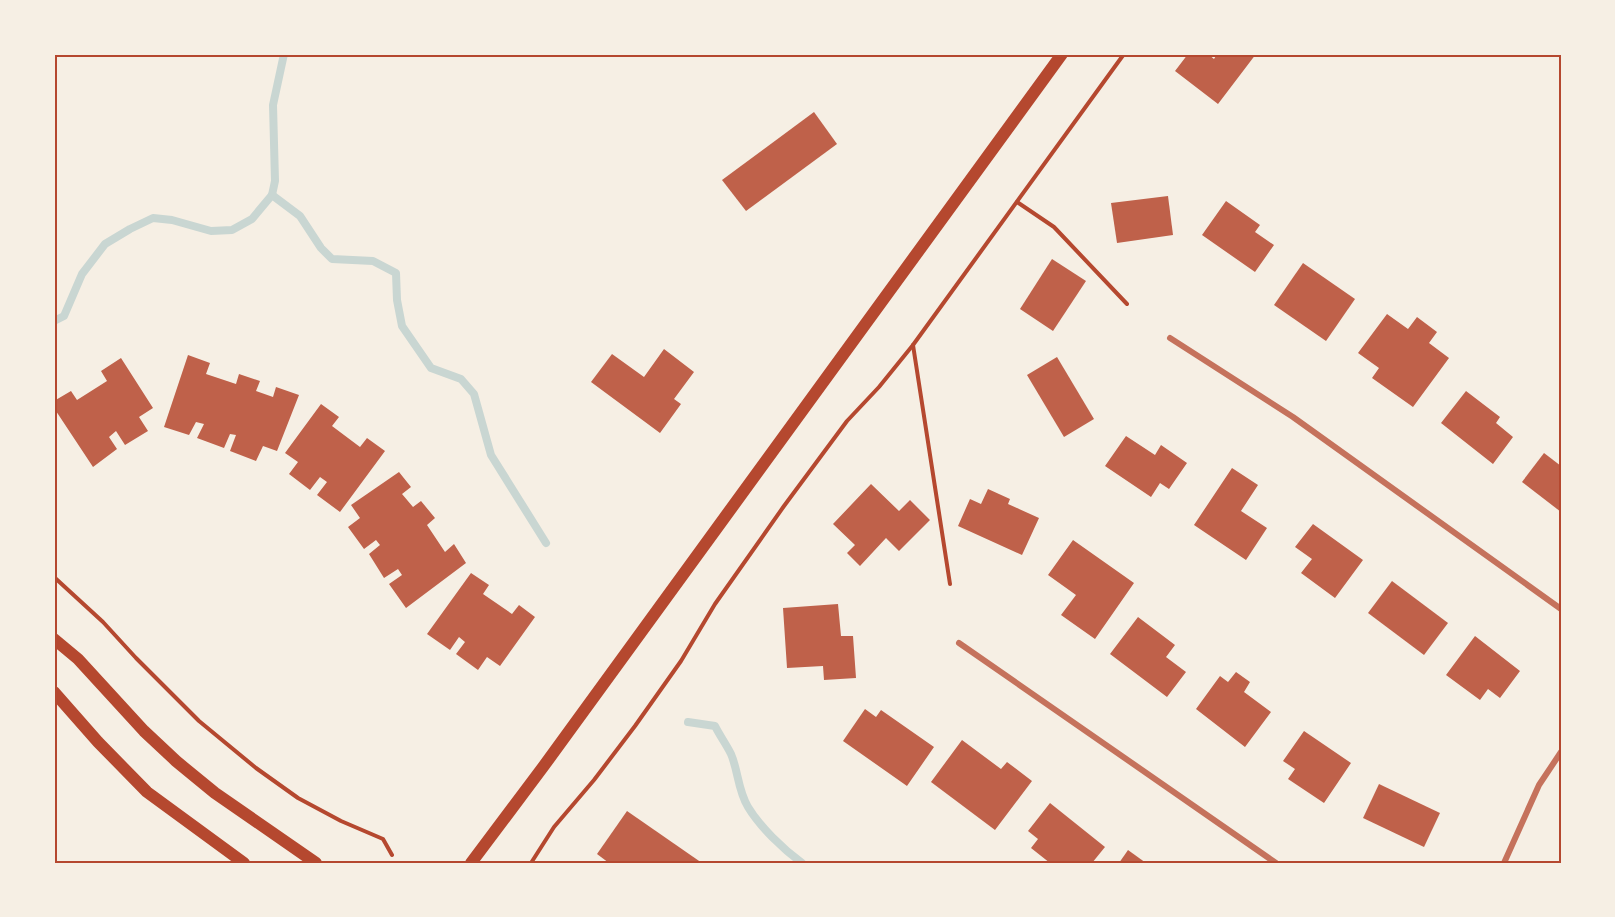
<svg xmlns="http://www.w3.org/2000/svg" width="1615" height="917" font-family="'Sofia Sans Condensed',sans-serif">
<style>
.lines{fill:none;stroke-linecap:round;stroke-linejoin:round}
.stream{stroke:#c9d6d2;stroke-width:8}
.building{fill:#bf614a}
.path{stroke:#b5482f;stroke-width:4}
.minor{stroke:#c5725c;stroke-width:6}
.secondary{stroke:#b5482f;stroke-width:12}
.neatline{fill:none;stroke:#b5482f;stroke-width:2}
</style>
<rect width="100%" height="100%" fill="#f6efe4"/>
<g class="lines">
<g class="stream">
<path d="M 272,195 L 300,216 L 321,248 L 332,259 L 373,261 L 396,273 L 397,300 L 402,326 L 431,368 L 461,379 L 474,394 L 491,455 L 546,543"/>
<path d="M 54,321 L 64,316 L 82,274 L 105,244 L 130,229 L 153,218 L 172,220 L 211,231 L 232,230 L 252,219 L 272,195 L 275,181 L 273,105 L 284,54"/>
<path d="M 688,722 L 715,726 C 720,736 726,744 731,754 C 738,770 738,791 748,807 C 760,827 783,849 802,863"/>
</g>
</g>
<g class="building">
<path d="M 1188,54 L 1208,54 L 1214,59 L 1217,54 L 1256,54 L 1218,104 L 1175,71 Z"/>
<path d="M 814,112 L 837,144 L 746,211 L 722,180 Z"/>
<path d="M 1168,196 L 1173,235 L 1117,243 L 1111,203 Z"/>
<path d="M 1226,201 L 1260,225 L 1255,232 L 1274,245 L 1255,272 L 1202,235 Z"/>
<path d="M 1052,259 L 1086,281 L 1053,331 L 1020,309 Z"/>
<path d="M 1303,263 L 1355,299 L 1326,341 L 1274,305 Z"/>
<path d="M 1387,314 L 1408,329 L 1417,317 L 1437,332 L 1429,343 L 1449,358 L 1413,407 L 1372,378 L 1379,368 L 1358,353 Z"/>
<path d="M 664,349 L 694,372 L 674,399 L 681,404 L 660,433 L 591,382 L 612,354 L 644,377 Z"/>
<path d="M 188,355 L 210,363 L 206,374 L 236,384 L 239,374 L 260,381 L 256,391 L 273,397 L 276,387 L 299,395 L 277,451 L 263,446 L 256,461 L 230,451 L 236,435 L 230,434 L 224,448 L 197,438 L 204,424 L 196,422 L 189,435 L 164,427 Z"/>
<path d="M 1057,357 L 1094,419 L 1064,437 L 1027,375 Z"/>
<path d="M 121,358 L 153,408 L 139,417 L 148,431 L 125,445 L 116,431 L 109,437 L 117,449 L 93,467 L 54,408 L 54,401 L 71,391 L 77,400 L 107,381 L 101,371 Z"/>
<path d="M 1466,391 L 1500,417 L 1496,423 L 1513,437 L 1493,464 L 1441,423 Z"/>
<path d="M 321,404 L 339,417 L 332,426 L 360,447 L 367,438 L 385,451 L 340,512 L 317,495 L 327,482 L 320,477 L 310,490 L 289,474 L 298,462 L 285,453 Z"/>
<path d="M 1126,436 L 1155,455 L 1161,445 L 1187,463 L 1169,489 L 1160,483 L 1151,497 L 1105,466 Z"/>
<path d="M 1544,453 L 1561,466 L 1561,512 L 1522,482 Z"/>
<path d="M 1232,468 L 1258,485 L 1241,511 L 1267,528 L 1246,560 L 1194,525 Z"/>
<path d="M 399,472 L 411,487 L 402,494 L 413,507 L 421,501 L 435,518 L 427,525 L 445,552 L 454,544 L 466,563 L 406,608 L 389,584 L 402,575 L 398,569 L 384,578 L 369,554 L 380,545 L 376,540 L 364,549 L 348,527 L 360,518 L 351,505 Z"/>
<path d="M 871,484 L 899,511 L 910,500 L 930,520 L 899,551 L 886,538 L 860,566 L 847,553 L 855,545 L 833,524 Z"/>
<path d="M 988,489 L 1010,499 L 1008,504 L 1039,518 L 1022,555 L 958,526 L 970,499 L 981,504 Z"/>
<path d="M 1313,524 L 1363,560 L 1335,598 L 1301,573 L 1312,559 L 1295,547 Z"/>
<path d="M 1073,540 L 1134,583 L 1095,639 L 1061,615 L 1076,595 L 1048,575 Z"/>
<path d="M 471,573 L 489,585 L 483,594 L 512,614 L 519,605 L 535,617 L 500,666 L 487,657 L 478,670 L 456,654 L 465,642 L 459,637 L 450,650 L 427,634 Z"/>
<path d="M 1392,581 L 1448,623 L 1424,655 L 1368,613 Z"/>
<path d="M 838,604 L 841,636 L 853,636 L 856,678 L 824,680 L 823,666 L 787,668 L 783,608 Z"/>
<path d="M 1138,617 L 1175,645 L 1166,657 L 1186,672 L 1167,697 L 1110,654 Z"/>
<path d="M 1475,636 L 1520,671 L 1500,698 L 1488,689 L 1480,700 L 1446,675 Z"/>
<path d="M 1236,672 L 1250,682 L 1244,692 L 1271,712 L 1245,747 L 1196,709 L 1220,676 L 1228,682 Z"/>
<path d="M 865,709 L 876,717 L 881,710 L 934,747 L 907,786 L 843,741 Z"/>
<path d="M 1304,731 L 1351,763 L 1324,803 L 1288,779 L 1295,769 L 1283,761 Z"/>
<path d="M 962,740 L 1001,769 L 1007,762 L 1032,781 L 995,830 L 931,782 Z"/>
<path d="M 1379,784 L 1440,813 L 1424,847 L 1363,818 Z"/>
<path d="M 1050,803 L 1105,847 L 1092,863 L 1050,863 L 1031,848 L 1038,839 L 1028,831 Z"/>
<path d="M 627,811 L 702,863 L 609,863 L 597,854 Z"/>
<path d="M 1128,850 L 1146,863 L 1119,863 Z"/>
</g>
<g class="lines">
<g class="path">
<path d="M 1017,202 L 1054,227 L 1127,304"/>
<path d="M 913,345 L 950,584"/>
<path d="M 54,577 L 103,622 L 136,658 L 199,721 L 256,768 L 298,798 L 341,821 L 383,839 L 392,855"/>
<path d="M 531,863 L 554,827 L 594,780 L 635,726 L 681,661 L 715,604 L 784,506 L 847,421 L 879,387 L 913,345 L 1124,54"/>
</g>
<g class="minor">
<path d="M 1170,338 L 1293,417 L 1561,609"/>
<path d="M 959,643 L 1276,863"/>
<path d="M 1504,863 L 1539,785 L 1561,752"/>
</g>
<g class="secondary">
<path d="M 54,639 L 78,659 L 144,731 L 176,761 L 215,793 L 316,863"/>
<path d="M 54,692 L 98,742 L 147,792 L 244,863"/>
<path d="M 471,863 L 543,767 L 1062,54"/>
</g>
</g>
<rect width="1615" height="917" fill="none" stroke="#f6efe4" stroke-width="111"/>
<rect x="56" y="56" width="1504" height="806" class="neatline"/>
</svg>
